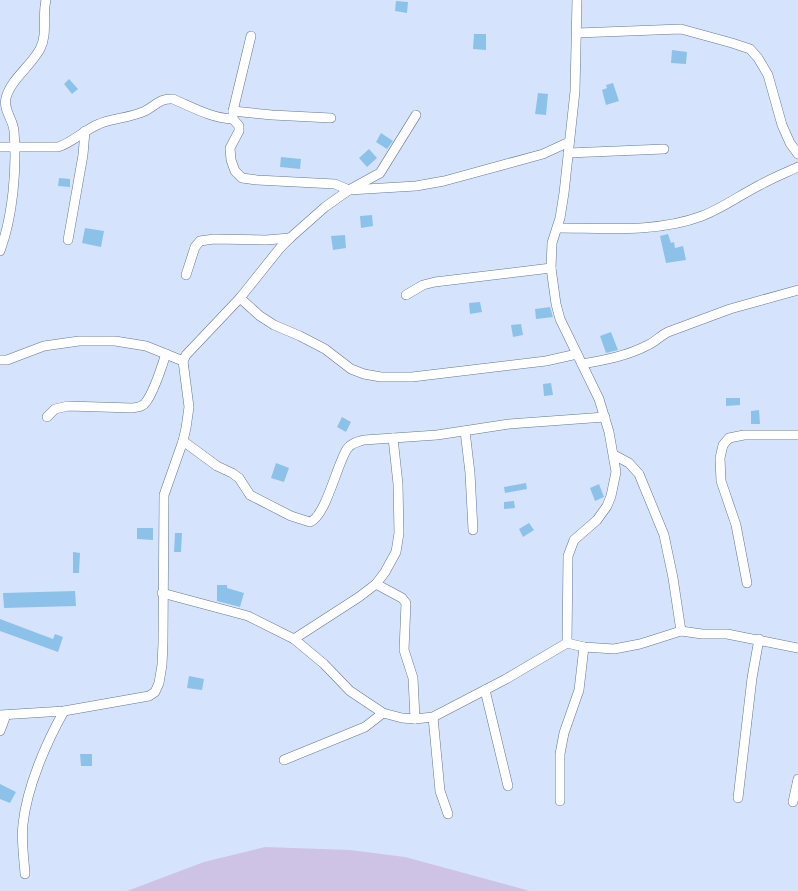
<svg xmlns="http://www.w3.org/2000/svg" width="798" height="891" font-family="Commissioner,sans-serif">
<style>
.green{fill:#cfc3e5}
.building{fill:#8cc2e9}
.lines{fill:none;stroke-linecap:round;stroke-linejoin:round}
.minor-casing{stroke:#667690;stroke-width:10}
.minor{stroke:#fff;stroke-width:9}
</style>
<rect width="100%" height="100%" fill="#d5e4fc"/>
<path class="green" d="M 265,847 L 350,850 L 405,857 L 530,891 L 127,891 L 204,862 Z"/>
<g class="building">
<path d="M 396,1 L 408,2 L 407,13 L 395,11 Z"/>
<path d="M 474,34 L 486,34 L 486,50 L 473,49 Z"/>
<path d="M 672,50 L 687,52 L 686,64 L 671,63 Z"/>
<path d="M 69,79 L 78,89 L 72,94 L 64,84 Z"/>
<path d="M 613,83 L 619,101 L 606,105 L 602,90 L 607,88 L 606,85 Z"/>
<path d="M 538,93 L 548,94 L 546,115 L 535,114 Z"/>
<path d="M 381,133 L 393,141 L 387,149 L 376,142 Z"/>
<path d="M 369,149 L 377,158 L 367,167 L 359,158 Z"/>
<path d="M 281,157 L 301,159 L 300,169 L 280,167 Z"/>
<path d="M 59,178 L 70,179 L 70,187 L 58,186 Z"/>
<path d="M 372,215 L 373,226 L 361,228 L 360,216 Z"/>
<path d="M 85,228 L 104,231 L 101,247 L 82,243 Z"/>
<path d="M 668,234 L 671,243 L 674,242 L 675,248 L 683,246 L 686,260 L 666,263 L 660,236 Z"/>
<path d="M 345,235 L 346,248 L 333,250 L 331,236 Z"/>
<path d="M 480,302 L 482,312 L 470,314 L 469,303 Z"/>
<path d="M 550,307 L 553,317 L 536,319 L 535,309 Z"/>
<path d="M 521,324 L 523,335 L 513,337 L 511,325 Z"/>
<path d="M 611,332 L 618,350 L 606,353 L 600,336 Z"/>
<path d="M 551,383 L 553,395 L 544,396 L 543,384 Z"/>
<path d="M 726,398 L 740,398 L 740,405 L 726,406 Z"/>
<path d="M 759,410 L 760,424 L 751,424 L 751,411 Z"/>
<path d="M 342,417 L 351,422 L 346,432 L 337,427 Z"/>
<path d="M 276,463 L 289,468 L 284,482 L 271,478 Z"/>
<path d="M 526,483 L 527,489 L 505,493 L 504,487 Z"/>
<path d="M 599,484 L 604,497 L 595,501 L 590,488 Z"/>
<path d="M 514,501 L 515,508 L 504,509 L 504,502 Z"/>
<path d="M 529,523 L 534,530 L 523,537 L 519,529 Z"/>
<path d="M 137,528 L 153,528 L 153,540 L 137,539 Z"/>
<path d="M 175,533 L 182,533 L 181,552 L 174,552 Z"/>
<path d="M 73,552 L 80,553 L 79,573 L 73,573 Z"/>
<path d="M 217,585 L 227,585 L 227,588 L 244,593 L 240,607 L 217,601 Z"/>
<path d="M 75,591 L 76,606 L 4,608 L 3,593 Z"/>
<path d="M 0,619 L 53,639 L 55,634 L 63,637 L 58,652 L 0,631 Z"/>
<path d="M 189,676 L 204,679 L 202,690 L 187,688 Z"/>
<path d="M 80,754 L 92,754 L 92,766 L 81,766 Z"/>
<path d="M 0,784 L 16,792 L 10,803 L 0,799 Z"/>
</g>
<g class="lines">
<g class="minor-casing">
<g id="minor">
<path d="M 577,33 L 681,29 L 732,43 L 750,49 L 758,58 L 768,75 L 782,125 L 790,143 L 798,154"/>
<path d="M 251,36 L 233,111 L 233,119 L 239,126 L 239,131 L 230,148 L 231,160 L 235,171 L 242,178 L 257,180 L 335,184 L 349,190 L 416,186 L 444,181 L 543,154 L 569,142"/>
<path d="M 233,111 L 272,115 L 331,118"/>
<path d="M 0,147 L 58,147 C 72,143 84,130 99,124 C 113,118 130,118 145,111 C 155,106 160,98 173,99 C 192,107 211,118 233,119"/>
<path d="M 568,153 L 664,149"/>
<path d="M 557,228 C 604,228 657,233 702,216 C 723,208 740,195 760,185 C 772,178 785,173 798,167"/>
<path d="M 68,240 L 83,155 L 85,131"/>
<path d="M 0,251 C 13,216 17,168 14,131 C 13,119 3,110 6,98 C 11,79 31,66 40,49 C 48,34 42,16 46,0"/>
<path d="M 186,275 L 195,247 L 200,241 L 214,239 L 266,240 L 290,238"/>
<path d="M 406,295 L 423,285 L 435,282 L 551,268"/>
<path d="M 240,298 L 260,316 L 274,325 L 300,336 L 325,349 L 351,369 L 364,374 L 381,377 L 412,377 L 546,361 L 577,354"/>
<path d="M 0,360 L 7,360 L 44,346 L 79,341 L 115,341 L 146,346 L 183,361"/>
<path d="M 582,364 C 605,360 627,356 648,345 C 655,342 660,336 668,332 L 730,309 L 798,290"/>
<path d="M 47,417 L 55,409 L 68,406 L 132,408 C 138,407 143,407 146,402 C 155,390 161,368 166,354"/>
<path d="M 465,431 L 470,473 L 473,530"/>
<path d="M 183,441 L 217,466 L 232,473 L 239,478 L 250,495 L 291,516 L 310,522 C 326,516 337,464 347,449 C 351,443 357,442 364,440 L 437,435 L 509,424 L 605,417"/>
<path d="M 614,455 L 629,463 L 639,474 L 664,535 L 673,578 L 681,631"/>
<path d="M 747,583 L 736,525 L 721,481 L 720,458 L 723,445 L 729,438 L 744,435 L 798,435"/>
<path d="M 376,584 L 402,598 L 406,603 L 404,650 L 413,678 L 415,719"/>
<path d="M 162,593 L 248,616 L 294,639 L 324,664 L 350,691 L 383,713 L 402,718 L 415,719 L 433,717 L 506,679 L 567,643 L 584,647 L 614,649 L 640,644 L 681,631 L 702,634 L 727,634 L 798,648"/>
<path d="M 294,639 L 359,597 L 376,584 L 385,572 L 396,552 L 399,533 L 398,484 L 393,438"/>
<path d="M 567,643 L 568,556 L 574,540 L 597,520 L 607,506 L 611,496 L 616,472 L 609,432 L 599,399 L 560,319 L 556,304 L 551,268 L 552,243 L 560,218 L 564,193 L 575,91 L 577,0"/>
<path d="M 485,690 L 508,786"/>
<path d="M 0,715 L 64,711 L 149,696 L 155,692 L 159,683 L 162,665 L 163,643 L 164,495 L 183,441 L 186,428 L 189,407 L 183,361 L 186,355 L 240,298 L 280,248 L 290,238 L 325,207 L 349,190 L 380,173 L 416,115"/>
<path d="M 433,717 L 440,791 L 448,814"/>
<path d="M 0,731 L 6,715"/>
<path d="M 284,760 L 365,727 L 383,713"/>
<path d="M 738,798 L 752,678 L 759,639"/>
<path d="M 560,801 L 560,754 L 564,733 L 579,690 L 584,647"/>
<path d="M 793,802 L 798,779"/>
<path d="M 25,874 C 24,858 21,840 23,824 C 27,787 46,743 64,711"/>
</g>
</g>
<use href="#minor" class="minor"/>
</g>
</svg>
